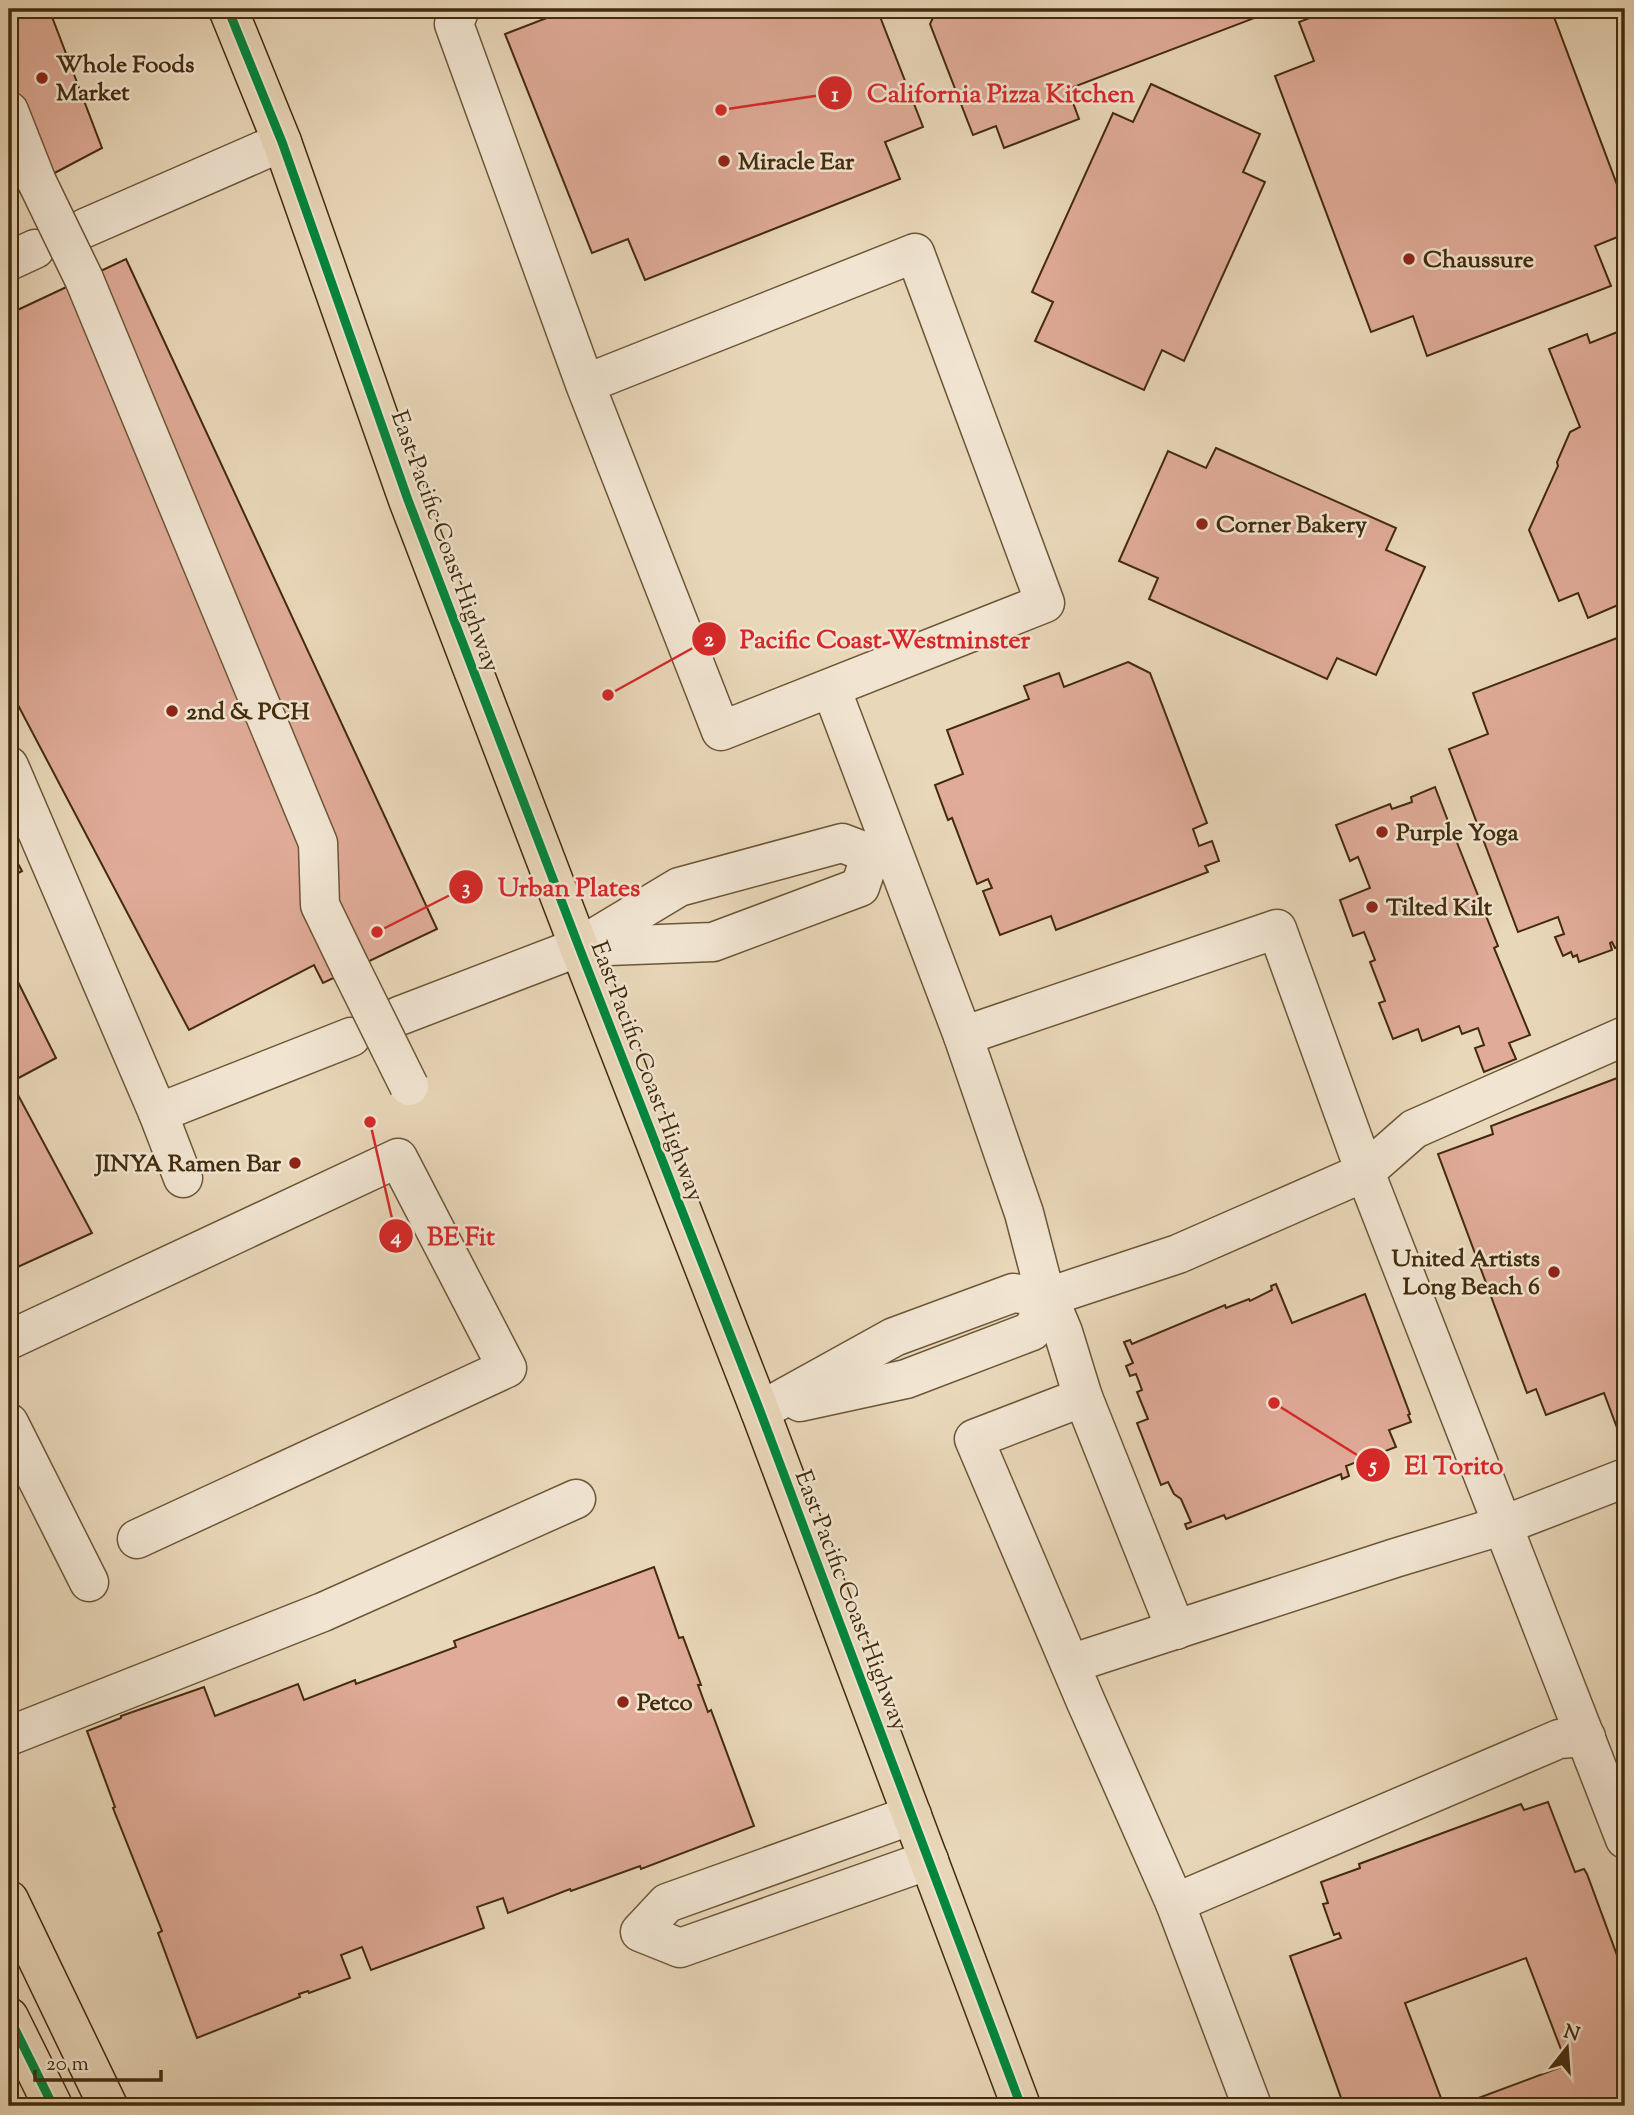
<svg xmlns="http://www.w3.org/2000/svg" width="1634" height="2115" font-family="'Sorts Mill Goudy',serif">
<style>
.building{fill:#e0ab98;stroke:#422b0c;stroke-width:2}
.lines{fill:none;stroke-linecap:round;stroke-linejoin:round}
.minor-casing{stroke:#6c5637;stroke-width:41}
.major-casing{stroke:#422b0c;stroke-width:41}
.highway-casing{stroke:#422b0c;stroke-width:41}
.minor{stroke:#f1e5d2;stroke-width:38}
.major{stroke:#e9d7b9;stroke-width:38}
.highway{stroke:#e9d7b9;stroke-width:38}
.minor-bridge-casing{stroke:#6c5637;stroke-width:41;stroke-linecap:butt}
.minor-bridge{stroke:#f1e5d2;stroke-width:38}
.cycleway-casing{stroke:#f1e5d2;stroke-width:13}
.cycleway{stroke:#00873e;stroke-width:9}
.poi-dot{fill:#8f2418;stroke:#f1e5d2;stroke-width:2.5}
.labels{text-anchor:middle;stroke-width:5;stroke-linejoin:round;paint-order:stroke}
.poi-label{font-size:24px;font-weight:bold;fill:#422b0c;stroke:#f1e5d2;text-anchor:start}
.street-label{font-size:24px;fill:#422b0c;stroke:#f1e5d2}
.leader{fill:none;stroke:#d62828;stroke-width:2.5}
.callout-dot{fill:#d62828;stroke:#f1e5d2;stroke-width:2.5}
.mark-label{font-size:21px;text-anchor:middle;font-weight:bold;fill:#fff}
.callout-label{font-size:26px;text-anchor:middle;font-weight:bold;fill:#d62828;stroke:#f1e5d2;stroke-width:5;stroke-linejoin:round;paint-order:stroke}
</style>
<rect width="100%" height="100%" fill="#e9d7b9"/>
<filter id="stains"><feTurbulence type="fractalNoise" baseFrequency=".00286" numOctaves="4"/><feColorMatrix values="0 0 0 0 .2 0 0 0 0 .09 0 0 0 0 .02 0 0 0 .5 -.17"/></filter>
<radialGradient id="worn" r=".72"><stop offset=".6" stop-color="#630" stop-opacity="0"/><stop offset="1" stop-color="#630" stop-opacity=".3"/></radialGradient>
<g class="building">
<path d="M 9,9 L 49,9 L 102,148 L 9,197 Z"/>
<path d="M 570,9 L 877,9 L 923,127 L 885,142 L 900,179 L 645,280 L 628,239 L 592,253 L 505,34 Z"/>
<path d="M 937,9 L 1278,9 L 1068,89 L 1079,119 L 1004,148 L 996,126 L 973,135 L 930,24 Z"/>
<path d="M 1333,9 L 1551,9 L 1625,206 L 1625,234 L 1595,246 L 1611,286 L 1427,356 L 1413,316 L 1371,332 L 1275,76 L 1314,61 L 1299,22 Z"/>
<path d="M 1151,84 L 1260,134 L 1243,172 L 1265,182 L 1184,361 L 1162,350 L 1144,390 L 1035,341 L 1053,302 L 1032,292 L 1113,113 L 1133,122 Z"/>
<path d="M 126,259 L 437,929 L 323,983 L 314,965 L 189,1030 L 9,688 L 9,314 Z"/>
<path d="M 1625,329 L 1625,602 L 1588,618 L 1578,593 L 1559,601 L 1529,530 L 1558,466 L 1557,462 L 1570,432 L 1580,427 L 1549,349 L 1587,334 L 1590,343 Z"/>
<path d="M 1216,448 L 1396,528 L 1386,550 L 1425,567 L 1376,675 L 1337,658 L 1327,679 L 1149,599 L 1158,578 L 1119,561 L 1168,451 L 1206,468 Z"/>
<path d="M 1625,635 L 1625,945 L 1615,948 L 1612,942 L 1610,943 L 1612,950 L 1579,962 L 1577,955 L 1573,957 L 1571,952 L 1563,956 L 1555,937 L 1564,934 L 1558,917 L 1518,932 L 1449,749 L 1488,734 L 1473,693 Z"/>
<path d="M 1128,662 L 1150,673 L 1207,823 L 1193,829 L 1199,846 L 1212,841 L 1219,861 L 1205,866 L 1208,872 L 1056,930 L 1051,916 L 1000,935 L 983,891 L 992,888 L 988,879 L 977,884 L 952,818 L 948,820 L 935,785 L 963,774 L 947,730 L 1029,699 L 1024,686 L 1059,673 L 1064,687 Z"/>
<path d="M 1435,787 L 1451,829 L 1438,834 L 1441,841 L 1454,835 L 1498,946 L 1494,948 L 1530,1035 L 1509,1043 L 1516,1059 L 1484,1072 L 1475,1048 L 1484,1045 L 1478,1028 L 1462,1034 L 1459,1026 L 1422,1041 L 1418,1029 L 1393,1039 L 1379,1003 L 1385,1001 L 1370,962 L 1375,960 L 1364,932 L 1353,936 L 1340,900 L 1370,888 L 1358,857 L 1350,861 L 1336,825 L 1390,804 L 1392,809 L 1412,802 L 1411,797 Z"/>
<path d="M 9,847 L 22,871 L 9,878 Z"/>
<path d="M 9,964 L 56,1058 L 11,1082 L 92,1233 L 9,1271 Z"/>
<path d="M 1625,1075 L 1625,1431 L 1619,1433 L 1604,1393 L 1546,1415 L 1536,1389 L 1527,1393 L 1438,1154 L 1493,1134 L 1491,1126 Z"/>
<path d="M 1276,1284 L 1292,1323 L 1365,1294 L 1410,1414 L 1408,1415 L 1411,1422 L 1389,1430 L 1396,1447 L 1346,1466 L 1349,1476 L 1342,1479 L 1341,1474 L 1226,1519 L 1224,1515 L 1187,1529 L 1185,1524 L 1191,1522 L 1181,1499 L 1174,1494 L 1168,1482 L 1161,1485 L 1137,1423 L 1148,1419 L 1137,1392 L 1142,1390 L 1136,1374 L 1130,1376 L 1126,1366 L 1133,1363 L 1124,1342 L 1130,1340 L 1132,1344 L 1225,1305 L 1226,1308 L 1249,1299 L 1250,1301 L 1272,1290 L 1271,1286 Z"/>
<path d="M 654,1567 L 679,1638 L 683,1637 L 701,1685 L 698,1685 L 708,1712 L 711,1710 L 754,1826 L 641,1869 L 640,1866 L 571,1891 L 570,1889 L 508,1913 L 503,1898 L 477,1907 L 484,1928 L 371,1970 L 362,1947 L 341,1955 L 350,1978 L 309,1993 L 308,1991 L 299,1994 L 300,1997 L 197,2038 L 158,1933 L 162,1931 L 113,1808 L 115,1807 L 87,1731 L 121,1718 L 121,1716 L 204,1687 L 215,1716 L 298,1684 L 304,1700 L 355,1680 L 356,1684 L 456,1647 L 454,1641 Z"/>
<path d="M 1548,1802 L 1575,1872 L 1584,1869 L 1587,1874 L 1625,1977 L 1625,2106 L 1457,2106 L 1567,2065 L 1526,1958 L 1405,2003 L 1444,2106 L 1344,2106 L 1290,1956 L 1341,1938 L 1339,1933 L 1334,1935 L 1323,1904 L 1328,1903 L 1321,1882 L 1360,1868 L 1359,1864 L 1521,1804 L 1524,1810 Z"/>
</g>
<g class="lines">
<g class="minor-casing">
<g id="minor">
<path d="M 460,9 L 454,24 L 585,384 L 721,731 L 1045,603 L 915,253 L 585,384"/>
<path d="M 9,111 L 37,182"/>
<path d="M 85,228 L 282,142"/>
<path d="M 9,261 L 35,249"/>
<path d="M 84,279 L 318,843 L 320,905 L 351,969"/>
<path d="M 831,688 L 963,1036 L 1024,1213 L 1042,1282 L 1063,1332 L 1083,1397 L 974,1439 L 1086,1702 L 1175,1903 L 1252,2106"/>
<path d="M 9,766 L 158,1113 L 183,1178"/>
<path d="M 582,947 L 713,942 L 860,887 L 871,854"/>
<path d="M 399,1016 L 579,947 L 679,887 L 842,843 L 871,854 L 890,847"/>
<path d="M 963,1036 L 1277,929 L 1365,1172 L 1625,1839"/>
<path d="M 158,1113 L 351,1037"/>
<path d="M 9,1340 L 398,1158 L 507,1368 L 137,1539"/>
<path d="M 1083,1397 L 1176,1630"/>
<path d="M 800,1402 L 906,1379 L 1032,1331 L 1048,1297"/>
<path d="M 760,1411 L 894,1337 L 1013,1293 L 1048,1297 L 1178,1254 L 1365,1172 L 1414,1129 L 1625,1036"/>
<path d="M 9,1423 L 89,1582"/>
<path d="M 1070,1664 L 1395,1558 L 1504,1525 L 1625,1478"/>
<path d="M 9,1736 L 323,1612 L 576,1499"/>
<path d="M 912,1815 L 667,1903 L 640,1932 L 680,1948 L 929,1860"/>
<path d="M 1175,1903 L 1559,1739 L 1586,1737"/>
</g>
</g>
<g class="major-casing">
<g id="major">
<path d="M 9,1900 L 108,2106"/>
<path d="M 9,2017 L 53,2106"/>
</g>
</g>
<g class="highway-casing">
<path id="highway" d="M 228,9 L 282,142 L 408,500 L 579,947 L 760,1411 L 1021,2106"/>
</g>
<use href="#minor" class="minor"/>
<use href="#major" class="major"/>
<use href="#highway" class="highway"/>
<g class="minor-bridge-casing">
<g id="minor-bridge">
<path d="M 37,182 L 84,279"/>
<path d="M 351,969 L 409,1086"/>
</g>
</g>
<use href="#minor-bridge" class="minor-bridge"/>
<g class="cycleway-casing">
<g id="cycleway">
<path d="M 228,9 L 282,142 L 408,500 L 579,947 L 760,1411 L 1021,2106"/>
<path d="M 9,2017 L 53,2106"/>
</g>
</g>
<use href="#cycleway" class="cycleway"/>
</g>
<g class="poi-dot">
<circle cx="42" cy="78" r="7"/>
<circle cx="724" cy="161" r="7"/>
<circle cx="1409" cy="259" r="7"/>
<circle cx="1202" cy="524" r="7"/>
<circle cx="172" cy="711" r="7"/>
<circle cx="1382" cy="832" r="7"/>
<circle cx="1372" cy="907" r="7"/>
<circle cx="295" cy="1163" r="7"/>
<circle cx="1554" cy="1272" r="7"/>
<circle cx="623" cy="1702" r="7"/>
</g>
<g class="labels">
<g class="poi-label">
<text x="56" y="72">Whole Foods<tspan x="56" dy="28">Market</tspan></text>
<text x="738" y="169">Miracle Ear</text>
<text x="1423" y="267">Chaussure</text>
<text x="1216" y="532">Corner Bakery</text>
<text x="186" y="719">2nd &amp; PCH</text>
<text x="1396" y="840">Purple Yoga</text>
<text x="1386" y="915">Tilted Kilt</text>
<text x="281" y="1171" text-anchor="end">JINYA Ramen Bar</text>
<text x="1540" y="1266" text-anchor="end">United Artists<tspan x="1540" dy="28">Long Beach 6</tspan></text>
<text x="637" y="1710">Petco</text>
</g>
<g class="street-label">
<text transform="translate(446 541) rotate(70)" y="8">East Pacific Coast Highway</text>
<text transform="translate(648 1071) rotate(69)" y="8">East Pacific Coast Highway</text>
<text transform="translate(852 1600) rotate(69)" y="8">East Pacific Coast Highway</text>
</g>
</g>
<path class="leader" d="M721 110L835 93M608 695L709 639M377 932L466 887M370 1122L396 1236M1274 1403L1373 1465"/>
<g class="callout-dot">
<circle cx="721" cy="110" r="7"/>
<circle cx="608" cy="695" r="7"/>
<circle cx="377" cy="932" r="7"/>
<circle cx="370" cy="1122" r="7"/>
<circle cx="1274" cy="1403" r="7"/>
<circle cx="835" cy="93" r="18"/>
<circle cx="709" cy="639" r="18"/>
<circle cx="466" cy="887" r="18"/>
<circle cx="396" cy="1236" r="18"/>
<circle cx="1373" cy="1465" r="18"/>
</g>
<g class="mark-label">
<text x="835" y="101">1</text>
<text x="709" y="646">2</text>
<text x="466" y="894">3</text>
<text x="396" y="1243">4</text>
<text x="1373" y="1472">5</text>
</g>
<g class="callout-label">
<text x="1001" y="102">California Pizza Kitchen</text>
<text x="885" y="648">Pacific Coast-Westminster</text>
<text x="569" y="896">Urban Plates</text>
<text x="461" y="1245">BE Fit</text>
<text x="1454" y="1474">El Torito</text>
</g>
<rect width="1634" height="2115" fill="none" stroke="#e9d7b9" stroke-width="35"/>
<rect x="10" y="10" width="1613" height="2094" fill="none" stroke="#422b0c" stroke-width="3.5"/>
<rect x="18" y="18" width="1599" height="2080" fill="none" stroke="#422b0c" stroke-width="2"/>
<g transform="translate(1567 2048) rotate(17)" stroke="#f1e5d2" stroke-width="5" paint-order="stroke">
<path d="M0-5L12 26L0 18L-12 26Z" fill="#422b0c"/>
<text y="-10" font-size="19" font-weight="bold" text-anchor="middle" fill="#422b0c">N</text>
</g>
<path d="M35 2070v10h126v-10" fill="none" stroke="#422b0c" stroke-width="3.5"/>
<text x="46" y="2070" font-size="21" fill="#422b0c" stroke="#f1e5d2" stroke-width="5" paint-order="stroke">20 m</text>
<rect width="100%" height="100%" filter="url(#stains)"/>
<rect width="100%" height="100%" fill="url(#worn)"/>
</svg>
